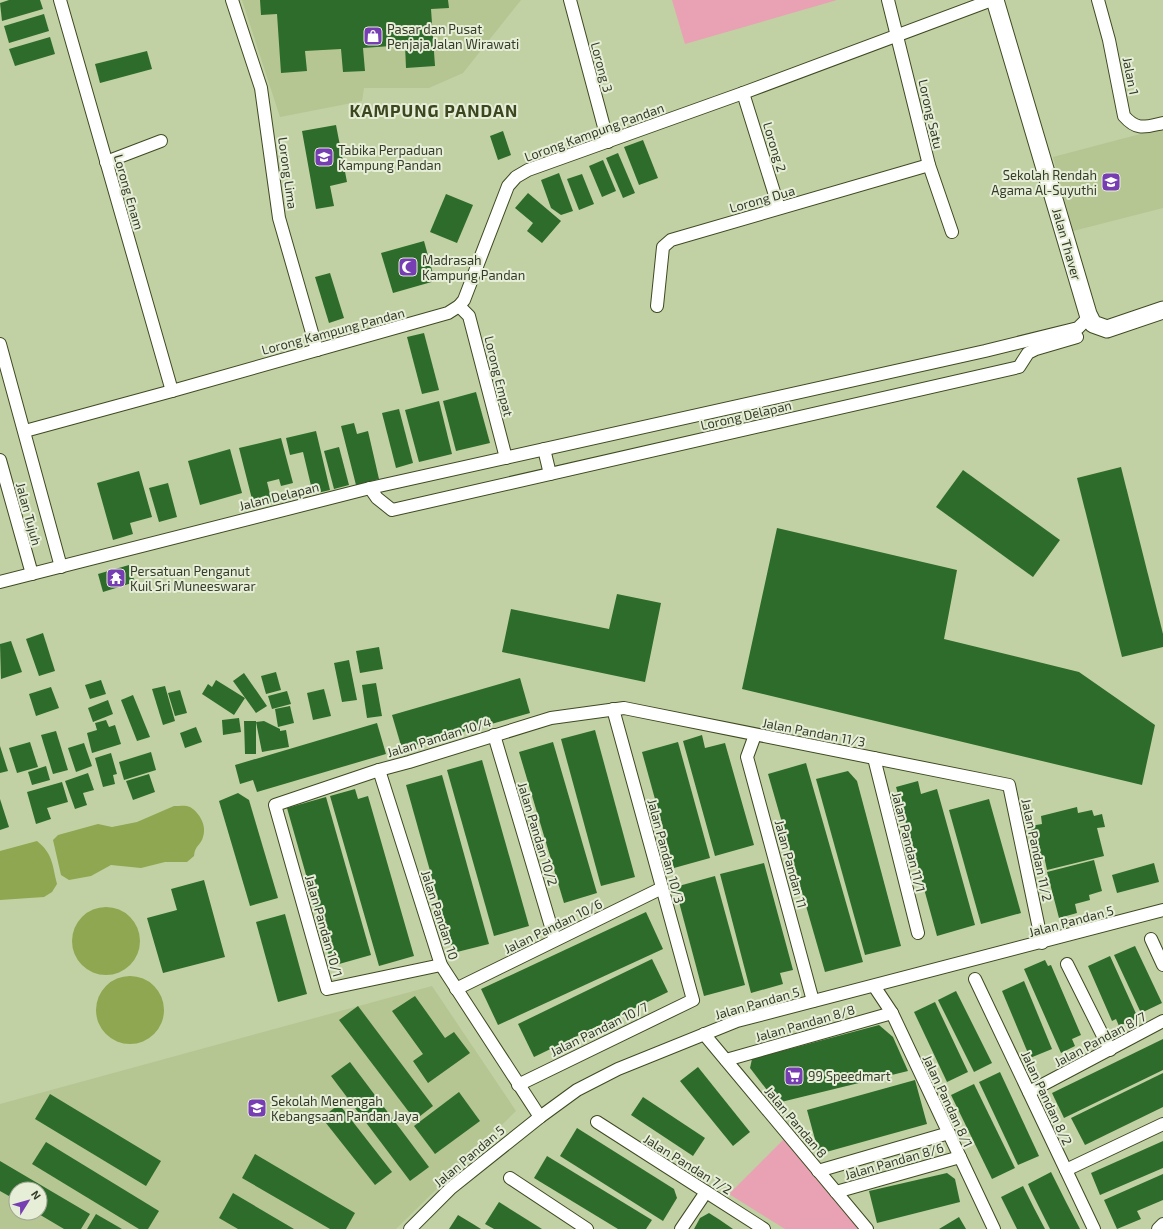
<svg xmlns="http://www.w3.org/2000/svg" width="1163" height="1229" font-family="'Exo 2',sans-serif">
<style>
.built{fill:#b5c693;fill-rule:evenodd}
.green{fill:#e9a1b4}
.water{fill:#8ea750}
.building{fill:#2e6c2b}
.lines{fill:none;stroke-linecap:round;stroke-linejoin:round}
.street-casing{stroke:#3e4a22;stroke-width:14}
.secondary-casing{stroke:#3e4a22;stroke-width:19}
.street{stroke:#fff;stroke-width:12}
.secondary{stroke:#fff;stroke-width:17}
.labels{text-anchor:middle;stroke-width:4;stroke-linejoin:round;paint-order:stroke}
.poi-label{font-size:13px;fill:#353b29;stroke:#e6eed7;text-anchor:start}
.street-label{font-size:13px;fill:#353b29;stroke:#e6eed7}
.district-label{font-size:17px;font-weight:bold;letter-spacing:1px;fill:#3c471f;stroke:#e6eed7}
</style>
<rect width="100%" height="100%" fill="#c1d1a3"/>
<g class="built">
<path d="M 242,0 L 521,0 L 463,73 L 429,88 L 364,88 L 362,101 L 280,117 Z"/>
<path d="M 1163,128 L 1163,208 L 1073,231 L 1053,157 Z"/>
<path d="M 432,986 L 516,1111 L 396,1229 L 0,1229 L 0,1104 ZM 16,1189 L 40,1189 L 40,1213 L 16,1213 Z"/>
</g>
<g class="green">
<path d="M 672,0 L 837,0 L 685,44 Z"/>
<path d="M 785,1138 L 860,1229 L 785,1229 L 729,1194 Z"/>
</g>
<g class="water">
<path d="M 174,806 C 179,806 186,805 190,807 C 200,813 207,826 203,837 C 201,845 195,845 194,856 L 187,862 L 165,862 L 141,868 L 111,865 L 91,876 L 69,880 L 61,875 L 53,840 L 58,835 L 98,824 L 112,827 L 137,822 Z"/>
<path d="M 37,841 C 53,854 52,864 57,884 L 52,892 L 44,897 L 0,900 L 0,851 Z"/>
<circle cx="106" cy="941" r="34"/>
<circle cx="130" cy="1010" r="34"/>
</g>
<g class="building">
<path d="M 9,0 L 40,0 L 43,9 L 2,21 L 0,3 Z"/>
<path d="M 260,0 L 448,0 L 449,8 L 431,9 L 435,66 L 406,68 L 405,45 L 363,48 L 365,71 L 343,72 L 341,49 L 305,51 L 307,71 L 281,73 L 277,14 L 261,15 Z"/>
<path d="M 44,14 L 49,31 L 9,43 L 4,26 Z"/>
<path d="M 50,37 L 55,54 L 15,66 L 9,49 Z"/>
<path d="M 147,51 L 152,69 L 100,83 L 95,64 Z"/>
<path d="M 336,125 L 347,182 L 330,186 L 334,206 L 316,209 L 302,131 Z"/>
<path d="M 503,131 L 511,155 L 498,160 L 490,136 Z"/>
<path d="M 643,140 L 658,178 L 639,185 L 624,147 Z"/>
<path d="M 618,153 L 635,193 L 623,198 L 606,158 Z"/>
<path d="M 603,160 L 616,191 L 602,197 L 589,166 Z"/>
<path d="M 559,173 L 573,211 L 561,215 L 551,208 L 541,180 Z"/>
<path d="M 582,174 L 594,204 L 579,210 L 567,179 Z"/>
<path d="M 528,193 L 561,221 L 542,243 L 527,231 L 533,223 L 515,208 Z"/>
<path d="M 446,194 L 473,205 L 457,243 L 430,232 Z"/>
<path d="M 424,241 L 435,281 L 393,293 L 381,253 Z"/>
<path d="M 330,273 L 344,318 L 329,323 L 315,277 Z"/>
<path d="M 424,333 L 439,390 L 422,394 L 407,337 Z"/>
<path d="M 476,392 L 490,443 L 456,451 L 443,401 Z"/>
<path d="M 439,401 L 452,454 L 419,462 L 405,410 Z"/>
<path d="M 399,409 L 413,463 L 396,468 L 382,413 Z"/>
<path d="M 354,423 L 357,434 L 368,431 L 379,479 L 356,485 L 341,426 Z"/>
<path d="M 316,431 L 330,490 L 313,494 L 303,452 L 290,455 L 286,438 Z"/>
<path d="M 281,438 L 293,483 L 281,486 L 279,479 L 267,482 L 272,502 L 254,507 L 239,448 Z"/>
<path d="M 339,447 L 349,485 L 334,489 L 324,451 Z"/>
<path d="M 230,449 L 242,493 L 200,505 L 188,461 Z"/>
<path d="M 1121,467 L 1163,634 L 1163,647 L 1122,657 L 1077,478 Z"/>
<path d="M 963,470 L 1060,540 L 1033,577 L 936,507 Z"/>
<path d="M 139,471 L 152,517 L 130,523 L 133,534 L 113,540 L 97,483 Z"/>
<path d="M 168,483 L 177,517 L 159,522 L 149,488 Z"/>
<path d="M 777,528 L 957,570 L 944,639 L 1079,672 L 1155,725 L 1142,785 L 742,689 Z"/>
<path d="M 129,565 L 135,582 L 103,592 L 98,574 Z"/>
<path d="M 617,594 L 661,603 L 645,682 L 502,652 L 511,609 L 609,629 Z"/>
<path d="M 43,633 L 55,671 L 39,676 L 26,639 Z"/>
<path d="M 11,641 L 22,672 L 1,679 L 0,644 Z"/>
<path d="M 379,647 L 383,669 L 360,673 L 356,651 Z"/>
<path d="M 349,660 L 357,700 L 342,702 L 334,663 Z"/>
<path d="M 276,672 L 281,690 L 266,694 L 261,676 Z"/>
<path d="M 244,673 L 267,706 L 256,713 L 233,681 Z"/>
<path d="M 520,678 L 530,713 L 402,749 L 392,715 Z"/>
<path d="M 101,680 L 106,694 L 90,699 L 85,685 Z"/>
<path d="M 216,680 L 245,698 L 234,715 L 202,694 L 208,684 L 212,687 Z"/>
<path d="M 376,683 L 382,716 L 367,718 L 362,685 Z"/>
<path d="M 165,686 L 175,721 L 163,725 L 152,689 Z"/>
<path d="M 51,687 L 59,708 L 36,716 L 29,694 Z"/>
<path d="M 324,689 L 331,716 L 313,720 L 307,693 Z"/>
<path d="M 180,690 L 187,713 L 175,716 L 168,693 Z"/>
<path d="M 287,691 L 291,704 L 272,709 L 268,696 Z"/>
<path d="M 133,695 L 150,737 L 137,741 L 121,700 Z"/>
<path d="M 108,700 L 113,714 L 93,722 L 88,708 Z"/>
<path d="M 290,706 L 294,723 L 278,727 L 275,709 Z"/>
<path d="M 239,718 L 241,732 L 223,735 L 222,720 Z"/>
<path d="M 106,720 L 109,727 L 115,725 L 121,744 L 92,753 L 87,733 L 97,730 L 95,723 Z"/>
<path d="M 244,721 L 256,721 L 256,754 L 245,754 Z"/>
<path d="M 264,721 L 280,729 L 280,731 L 286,730 L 289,747 L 262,752 L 256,722 Z"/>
<path d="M 377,723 L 386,754 L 257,792 L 253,780 L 240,784 L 235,765 Z"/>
<path d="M 196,727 L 202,742 L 185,748 L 180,733 Z"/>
<path d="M 595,730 L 635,877 L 601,886 L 561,739 Z"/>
<path d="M 56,731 L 68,770 L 53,774 L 41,735 Z"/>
<path d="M 702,735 L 705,748 L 725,743 L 754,845 L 715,856 L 683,741 Z"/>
<path d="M 30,742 L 38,767 L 17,773 L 9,748 Z"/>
<path d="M 553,742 L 597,893 L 564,903 L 519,752 Z"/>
<path d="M 678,742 L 710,858 L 674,868 L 642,752 Z"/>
<path d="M 84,743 L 92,766 L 76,772 L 68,748 Z"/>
<path d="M 0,746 L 8,771 L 0,773 Z"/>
<path d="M 151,752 L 156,770 L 124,780 L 119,762 Z"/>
<path d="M 111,753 L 117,774 L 113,775 L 115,784 L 103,787 L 95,758 Z"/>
<path d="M 482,760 L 529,926 L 494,936 L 447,770 Z"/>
<path d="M 806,763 L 863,962 L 825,972 L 768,774 Z"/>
<path d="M 46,766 L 50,780 L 32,785 L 28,772 Z"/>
<path d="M 848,771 L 857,781 L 901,946 L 865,955 L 816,779 Z"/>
<path d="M 88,773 L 94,790 L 83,793 L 87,805 L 75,809 L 65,781 Z"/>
<path d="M 149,774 L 155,792 L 133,800 L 126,781 Z"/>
<path d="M 442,775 L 489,944 L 453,953 L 406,785 Z"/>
<path d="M 918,781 L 921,794 L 937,789 L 975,925 L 937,936 L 896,787 Z"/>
<path d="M 62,782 L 68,802 L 47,808 L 51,819 L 36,824 L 27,792 Z"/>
<path d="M 355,789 L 358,799 L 368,796 L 414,956 L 379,966 L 330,796 Z"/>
<path d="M 238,793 L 249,800 L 278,898 L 250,906 L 219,801 Z"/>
<path d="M 326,797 L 371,955 L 332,966 L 287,808 Z"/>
<path d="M 0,799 L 9,827 L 0,830 Z"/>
<path d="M 989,799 L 1021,913 L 981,924 L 949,810 Z"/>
<path d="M 1077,807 L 1078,813 L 1092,810 L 1094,816 L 1102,814 L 1105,827 L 1097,828 L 1104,856 L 1047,870 L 1044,856 L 1038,857 L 1030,826 L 1042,824 L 1041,816 Z"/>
<path d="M 1094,860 L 1102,891 L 1089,895 L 1090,900 L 1075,904 L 1077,913 L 1059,918 L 1047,872 Z"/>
<path d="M 764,863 L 793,970 L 780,973 L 783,984 L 751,993 L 720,874 Z"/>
<path d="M 1154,863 L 1159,882 L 1117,893 L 1112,875 Z"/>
<path d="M 715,876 L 745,985 L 704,996 L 675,887 Z"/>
<path d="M 204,880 L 225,957 L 163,973 L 147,918 L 177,910 L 171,889 Z"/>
<path d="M 646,912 L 663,949 L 498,1025 L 481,989 Z"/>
<path d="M 285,914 L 307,994 L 278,1002 L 256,922 Z"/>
<path d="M 1135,946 L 1162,1003 L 1141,1013 L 1114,955 Z"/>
<path d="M 1110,956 L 1138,1018 L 1119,1026 L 1116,1019 L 1112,1021 L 1088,966 Z"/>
<path d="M 652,959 L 668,992 L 534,1057 L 518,1024 Z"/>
<path d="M 1045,960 L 1048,966 L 1051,965 L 1081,1035 L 1072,1039 L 1075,1046 L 1061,1053 L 1024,969 Z"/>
<path d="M 1024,981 L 1052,1049 L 1030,1058 L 1002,991 Z"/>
<path d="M 956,991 L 992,1063 L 974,1072 L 938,1000 Z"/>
<path d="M 415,996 L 445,1038 L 454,1032 L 470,1053 L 428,1083 L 413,1061 L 423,1054 L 392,1011 Z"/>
<path d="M 935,1002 L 968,1072 L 947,1082 L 914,1012 Z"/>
<path d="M 358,1006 L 433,1106 L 415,1120 L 339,1020 Z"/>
<path d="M 879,1025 L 893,1037 L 908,1071 L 777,1103 L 750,1068 L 752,1059 Z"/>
<path d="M 1163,1039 L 1163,1070 L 1064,1118 L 1052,1093 Z"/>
<path d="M 350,1062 L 429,1167 L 410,1181 L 331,1076 Z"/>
<path d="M 698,1067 L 750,1132 L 733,1146 L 680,1081 Z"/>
<path d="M 1000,1072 L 1039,1156 L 1018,1165 L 979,1082 Z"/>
<path d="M 1163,1073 L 1163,1107 L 1085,1145 L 1071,1118 Z"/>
<path d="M 915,1080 L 927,1124 L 819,1154 L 807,1110 Z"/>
<path d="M 974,1084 L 1015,1168 L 992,1179 L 951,1095 Z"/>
<path d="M 459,1092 L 480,1121 L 435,1154 L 414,1126 Z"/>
<path d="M 50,1094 L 161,1161 L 146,1186 L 35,1119 Z"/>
<path d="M 643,1097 L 705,1138 L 693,1156 L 631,1115 Z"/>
<path d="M 339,1104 L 392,1172 L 375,1185 L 322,1118 Z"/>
<path d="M 577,1128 L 674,1189 L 677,1198 L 663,1221 L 560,1156 Z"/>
<path d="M 1163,1141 L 1163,1168 L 1100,1195 L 1091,1173 Z"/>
<path d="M 46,1142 L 159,1211 L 148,1229 L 139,1229 L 32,1164 Z"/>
<path d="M 255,1154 L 355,1213 L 346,1229 L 330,1229 L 242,1178 Z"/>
<path d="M 547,1156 L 652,1220 L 646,1229 L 618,1229 L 534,1178 Z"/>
<path d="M 0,1161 L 90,1214 L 81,1229 L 64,1229 L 37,1213 L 40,1213 L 40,1189 L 16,1189 L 16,1200 L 0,1191 Z"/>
<path d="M 1051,1172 L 1066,1202 L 1080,1229 L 1050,1229 L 1031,1191 L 1028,1184 Z"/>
<path d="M 947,1173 L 955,1179 L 960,1202 L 877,1223 L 869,1191 Z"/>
<path d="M 1163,1174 L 1163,1200 L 1137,1211 L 1141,1219 L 1117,1229 L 1104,1200 Z"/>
<path d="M 1023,1186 L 1034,1208 L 1045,1229 L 1017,1229 L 1001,1197 Z"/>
<path d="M 233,1193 L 294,1229 L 238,1229 L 219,1218 Z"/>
<path d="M 499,1202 L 507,1207 L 542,1229 L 494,1229 L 485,1224 Z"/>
<path d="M 709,1213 L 720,1220 L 733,1229 L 694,1229 L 700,1218 Z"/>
<path d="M 96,1214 L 122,1229 L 87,1229 Z"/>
<path d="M 458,1215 L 473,1224 L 481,1229 L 449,1229 Z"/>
<path d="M 959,1217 L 966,1229 L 939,1229 Z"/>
</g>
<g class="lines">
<g class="street-casing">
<g id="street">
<path d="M 60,0 L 172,391"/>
<path d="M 232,0 L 261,88 L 279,218 L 317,350"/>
<path d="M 570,0 L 608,142"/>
<path d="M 888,0 L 929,165 L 952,232"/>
<path d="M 1098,0 L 1109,40 L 1124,116 C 1137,131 1145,127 1163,123"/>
<path d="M 743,93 L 779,208"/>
<path d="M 106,162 L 161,141"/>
<path d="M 459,306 L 469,316 L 506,458"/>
<path d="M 657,306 L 663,247 L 671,240 L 929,165"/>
<path d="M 0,344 L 61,567"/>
<path d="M 25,431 L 172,391 L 448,313 L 459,306 L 464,300 L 508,186 L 516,177 L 528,170 L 743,93 L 992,0"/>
<path d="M 544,449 L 550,474"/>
<path d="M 0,460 L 32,574"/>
<path d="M 370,488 L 377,498 L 392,510 L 1019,367 L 1028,353 L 1036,349 L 1077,337"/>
<path d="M 0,582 L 370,488 L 985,351 L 1078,328 L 1085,321 L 1088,314"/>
<path d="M 494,735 L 555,940"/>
<path d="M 755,735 L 747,757 L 813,1001"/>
<path d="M 874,758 L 918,933"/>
<path d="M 379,770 L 441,965 L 540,1117"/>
<path d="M 1151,939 L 1163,965"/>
<path d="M 1067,964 L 1110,1050"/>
<path d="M 441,965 L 327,989 L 275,805 L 379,770 L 409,762 L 551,718 L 624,708 L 1009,785 L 1042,943"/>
<path d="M 975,979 L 1094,1229"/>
<path d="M 874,986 L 892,1013 L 994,1229"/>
<path d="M 456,989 L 662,888"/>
<path d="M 704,1034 L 867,1229"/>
<path d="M 726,1060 L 892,1013"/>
<path d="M 518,1085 L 693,1000 L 613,709"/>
<path d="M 1029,1092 L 1163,1021"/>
<path d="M 597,1122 L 764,1229"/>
<path d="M 1066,1170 L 1163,1124"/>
<path d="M 818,1171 L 949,1133"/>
<path d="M 510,1178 L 587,1229"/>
<path d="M 836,1192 L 960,1157"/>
<path d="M 410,1229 L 451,1188 L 540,1117 L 577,1090 L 618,1069 L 737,1021 L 1163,910"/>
<path d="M 681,1229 L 706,1192"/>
<path d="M 1158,1229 L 1163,1224"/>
</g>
</g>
<g class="secondary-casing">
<path id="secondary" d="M 995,0 L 1088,314 L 1093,324 L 1107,329 L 1163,310"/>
</g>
<use href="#street" class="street"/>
<use href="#secondary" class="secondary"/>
</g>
<defs>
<g id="shop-square" transform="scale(1)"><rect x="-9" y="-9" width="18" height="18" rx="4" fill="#773db3" stroke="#e6eed7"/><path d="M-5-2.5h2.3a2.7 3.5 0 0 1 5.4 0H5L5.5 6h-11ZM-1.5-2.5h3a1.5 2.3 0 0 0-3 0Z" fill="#fff"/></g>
<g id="school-square" transform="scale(1)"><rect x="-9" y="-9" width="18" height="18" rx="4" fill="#773db3" stroke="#e6eed7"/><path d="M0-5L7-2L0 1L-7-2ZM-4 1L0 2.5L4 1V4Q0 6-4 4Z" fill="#fff"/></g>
<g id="mosque-square" transform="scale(1)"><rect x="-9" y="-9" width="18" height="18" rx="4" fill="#773db3" stroke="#e6eed7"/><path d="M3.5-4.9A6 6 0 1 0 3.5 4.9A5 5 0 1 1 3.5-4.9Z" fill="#fff"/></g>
<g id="temple-square" transform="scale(1)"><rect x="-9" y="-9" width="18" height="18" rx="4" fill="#773db3" stroke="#e6eed7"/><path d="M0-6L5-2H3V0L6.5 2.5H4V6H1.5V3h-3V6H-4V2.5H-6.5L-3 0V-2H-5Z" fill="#fff"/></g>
<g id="supermarket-square" transform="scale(1)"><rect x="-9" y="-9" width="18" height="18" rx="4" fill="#773db3" stroke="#e6eed7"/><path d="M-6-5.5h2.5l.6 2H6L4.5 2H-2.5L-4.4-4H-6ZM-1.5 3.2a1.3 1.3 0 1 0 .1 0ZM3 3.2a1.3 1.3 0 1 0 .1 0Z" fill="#fff"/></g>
</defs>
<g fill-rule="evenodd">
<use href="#shop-square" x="373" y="36"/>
<use href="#school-square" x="324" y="157"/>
<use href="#school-square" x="1111" y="182"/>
<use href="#mosque-square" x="408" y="267"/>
<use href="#temple-square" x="116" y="578"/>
<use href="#supermarket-square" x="794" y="1076"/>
<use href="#school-square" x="257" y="1108"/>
</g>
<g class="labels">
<g class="poi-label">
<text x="387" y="34">Pasar dan Pusat<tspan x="387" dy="15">Penjaja Jalan Wirawati</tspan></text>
<text x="338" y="155">Tabika Perpaduan<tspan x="338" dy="15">Kampung Pandan</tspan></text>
<text x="1097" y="180" text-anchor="end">Sekolah Rendah<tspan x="1097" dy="15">Agama Al-Suyuthi</tspan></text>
<text x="422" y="265">Madrasah<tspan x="422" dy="15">Kampung Pandan</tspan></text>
<text x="130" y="576">Persatuan Penganut<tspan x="130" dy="15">Kuil Sri Muneeswarar</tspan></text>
<text x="808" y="1081">99 Speedmart</text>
<text x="271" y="1106">Sekolah Menengah<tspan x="271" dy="15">Kebangsaan Pandan Jaya</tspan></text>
</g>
<g class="street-label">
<text transform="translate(602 67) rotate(75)" y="5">Lorong 3</text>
<text transform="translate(1131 76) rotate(79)" y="5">Jalan 1</text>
<text transform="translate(931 114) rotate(77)" y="5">Lorong Satu</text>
<text transform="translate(594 132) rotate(-20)" y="5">Lorong Kampung Pandan</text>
<text transform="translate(775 147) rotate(73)" y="5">Lorong 2</text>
<text transform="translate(288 173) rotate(82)" y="5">Lorong Lima</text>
<text transform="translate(129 192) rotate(74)" y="5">Lorong Enam</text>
<text transform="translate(762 199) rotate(-16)" y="5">Lorong Dua</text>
<text transform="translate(1067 244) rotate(74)" y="5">Jalan Thaver</text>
<text transform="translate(333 331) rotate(-15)" y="5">Lorong Kampung Pandan</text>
<text transform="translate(499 376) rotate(76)" y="5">Lorong Empat</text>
<text transform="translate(746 415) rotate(-13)" y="5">Lorong Delapan</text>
<text transform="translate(279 496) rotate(-14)" y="5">Jalan Delapan</text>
<text transform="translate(29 514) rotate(75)" y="5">Jalan Tujuh</text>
<text transform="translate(814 732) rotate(11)" y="5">Jalan Pandan 11/3</text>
<text transform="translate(439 737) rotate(-17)" y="5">Jalan Pandan 10/4</text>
<text transform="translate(538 834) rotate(73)" y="5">Jalan Pandan 10/2</text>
<text transform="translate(909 842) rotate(76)" y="5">Jalan Pandan 11/1</text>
<text transform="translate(1037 850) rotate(78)" y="5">Jalan Pandan 11/2</text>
<text transform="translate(666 851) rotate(75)" y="5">Jalan Pandan 10/3</text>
<text transform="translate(791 864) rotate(75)" y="5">Jalan Pandan 11</text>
<text transform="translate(440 915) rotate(72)" y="5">Jalan Pandan 10</text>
<text transform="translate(1071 921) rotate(-15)" y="5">Jalan Pandan 5</text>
<text transform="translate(324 926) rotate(74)" y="5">Jalan Pandan 10/1</text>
<text transform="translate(553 926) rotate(-26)" y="5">Jalan Pandan 10/6</text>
<text transform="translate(757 1003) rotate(-16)" y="5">Jalan Pandan 5</text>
<text transform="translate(805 1023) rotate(-16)" y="5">Jalan Pandan 8/8</text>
<text transform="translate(599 1029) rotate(-26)" y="5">Jalan Pandan 10/7</text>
<text transform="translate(1100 1039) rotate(-28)" y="5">Jalan Pandan 8/7</text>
<text transform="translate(1047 1098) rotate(65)" y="5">Jalan Pandan 8/2</text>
<text transform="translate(948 1101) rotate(65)" y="5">Jalan Pandan 8/1</text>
<text transform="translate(796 1122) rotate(50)" y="5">Jalan Pandan 8</text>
<text transform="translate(469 1156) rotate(-40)" y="5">Jalan Pandan 5</text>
<text transform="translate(894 1161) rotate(-16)" y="5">Jalan Pandan 8/6</text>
<text transform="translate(688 1164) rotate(32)" y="5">Jalan Pandan 7/2</text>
</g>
<g class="district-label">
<text x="434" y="117">KAMPUNG PANDAN</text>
</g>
</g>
<g transform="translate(28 1201) rotate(53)"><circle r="19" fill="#e6eed7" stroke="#9fa691"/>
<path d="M0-3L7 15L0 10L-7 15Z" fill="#773db3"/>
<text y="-6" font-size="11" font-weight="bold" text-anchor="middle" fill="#353b29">N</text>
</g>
</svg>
